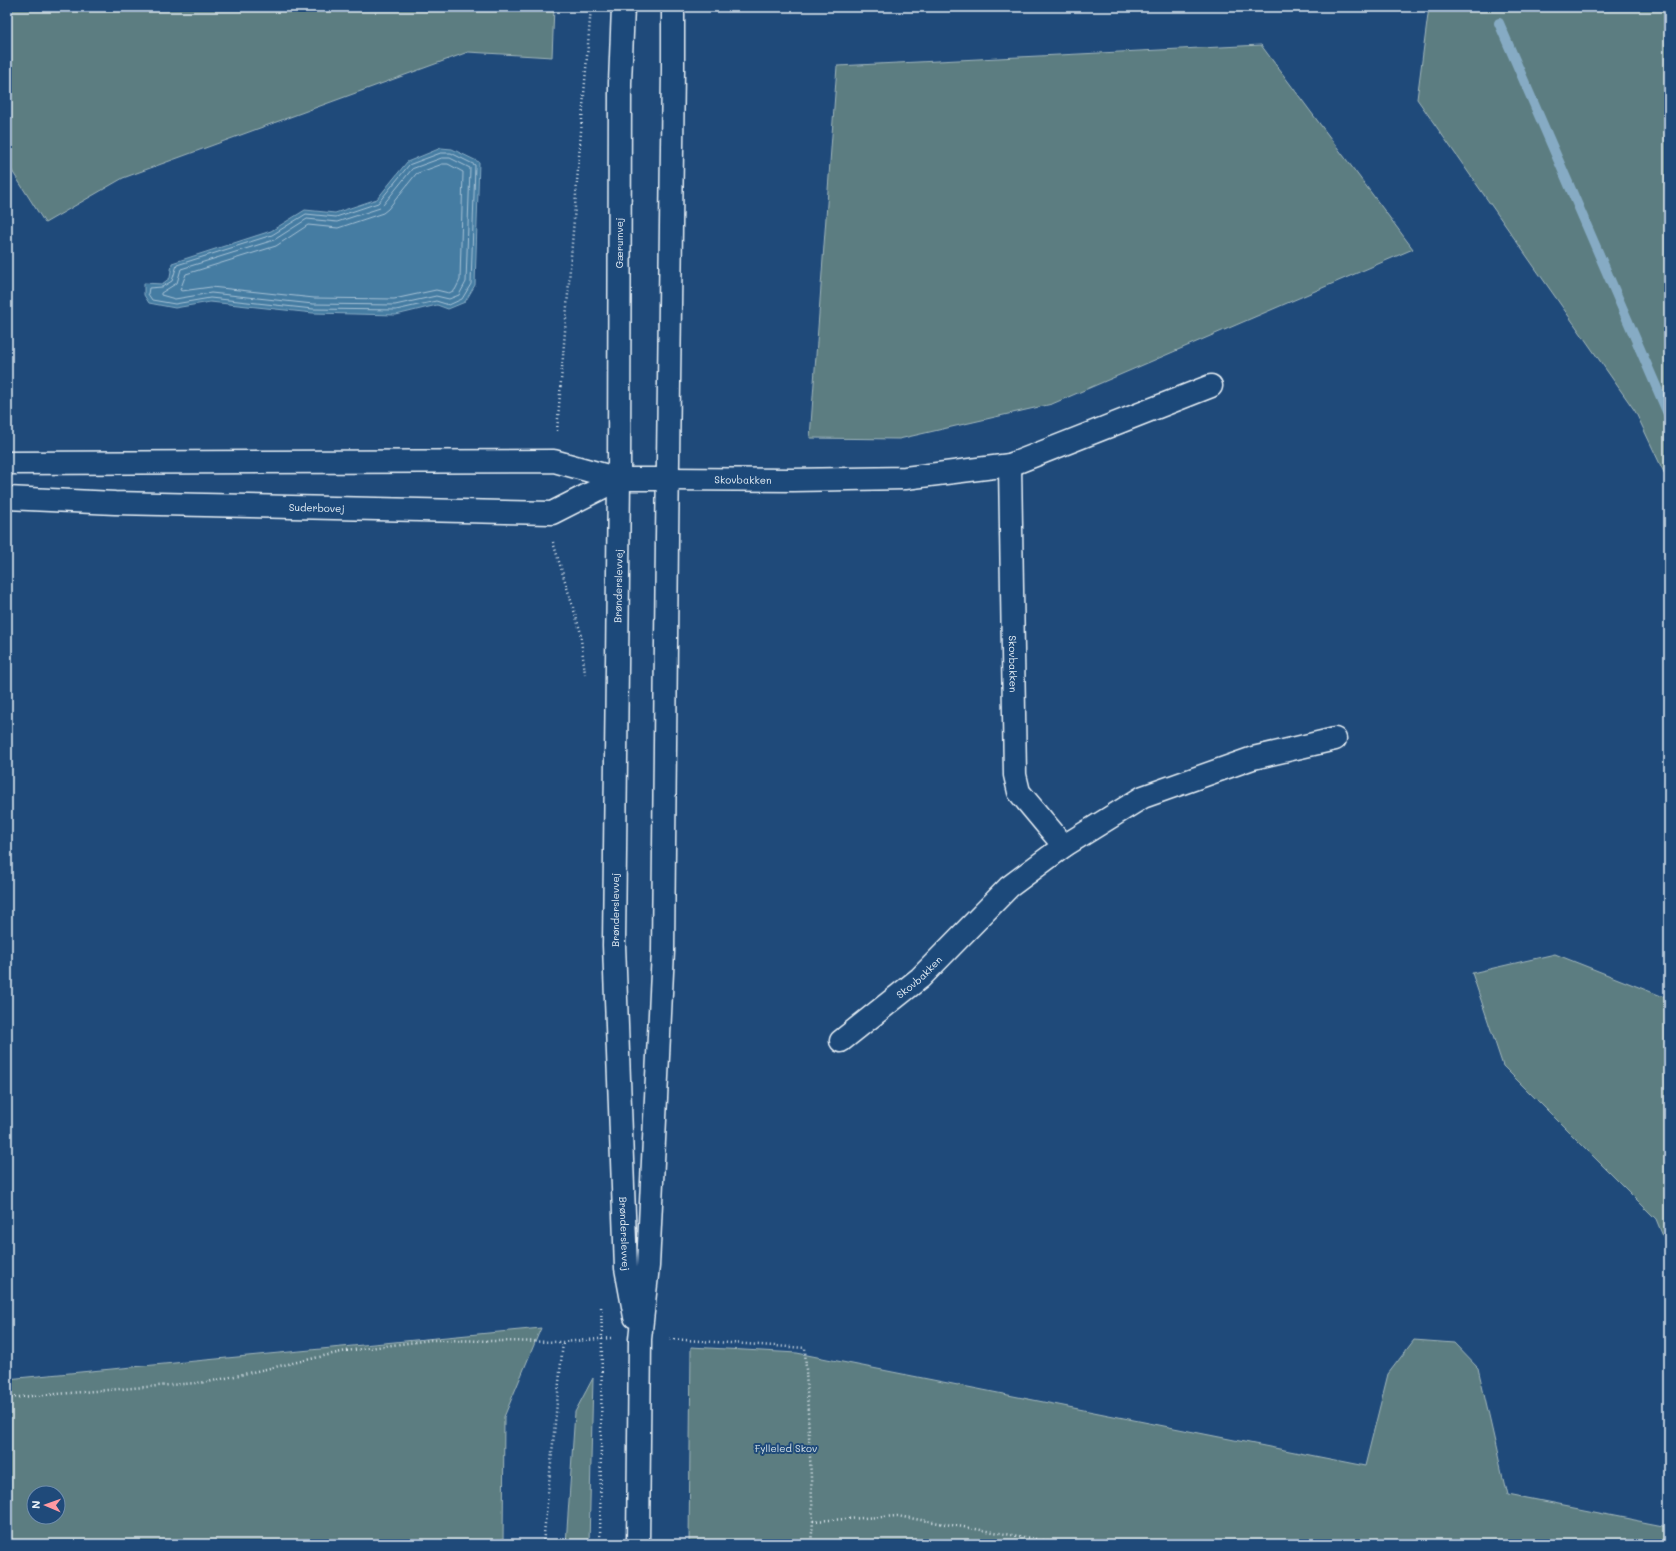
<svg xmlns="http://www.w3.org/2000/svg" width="1676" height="1551" font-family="Mali,sans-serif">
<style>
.green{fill:#5c7d81;stroke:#a2b7bc;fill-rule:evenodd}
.water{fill:#457ca2;stroke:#86abc4}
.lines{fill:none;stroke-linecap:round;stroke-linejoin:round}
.shore{stroke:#a7c2d6;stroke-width:1}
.stream{stroke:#86abc4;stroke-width:10}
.street-casing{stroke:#e8f1f8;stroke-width:25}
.secondary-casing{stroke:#e8f1f8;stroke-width:25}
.path{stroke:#e8f1f8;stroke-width:2.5;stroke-dasharray:1 3;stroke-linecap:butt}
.street{stroke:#1f4a7a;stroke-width:22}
.secondary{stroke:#1f4a7a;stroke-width:22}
.labels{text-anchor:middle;stroke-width:4;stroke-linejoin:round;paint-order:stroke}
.street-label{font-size:10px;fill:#e8f1f8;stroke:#1f4a7a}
.park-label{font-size:10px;fill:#d3e0e6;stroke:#1f4a7a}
</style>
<rect width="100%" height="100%" fill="#1f4a7a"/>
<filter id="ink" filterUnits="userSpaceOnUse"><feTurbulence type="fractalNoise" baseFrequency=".025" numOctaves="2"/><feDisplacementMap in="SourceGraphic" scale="8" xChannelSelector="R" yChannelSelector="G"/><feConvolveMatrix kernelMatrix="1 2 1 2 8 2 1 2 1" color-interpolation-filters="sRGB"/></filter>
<g filter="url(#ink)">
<g class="green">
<path d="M 7,7 L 554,7 L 552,57 L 468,52 L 123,178 L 45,223 L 7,163 Z"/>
<path d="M 1429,7 L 1669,7 L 1669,483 L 1635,411 L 1417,99 Z"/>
<path d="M 1261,45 L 1413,249 L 1052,404 L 899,439 L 810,438 L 837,66 Z"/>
<path d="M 1555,954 L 1669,999 L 1669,1251 L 1656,1219 L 1503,1066 L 1472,973 Z"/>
<path d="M 541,1328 L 504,1417 L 503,1544 L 7,1544 L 7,1379 ZM 34,1493 L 58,1493 L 58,1517 L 34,1517 Z"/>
<path d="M 1414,1340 L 1454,1343 L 1478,1368 L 1507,1495 L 1669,1527 L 1669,1544 L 689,1544 L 691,1347 L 797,1353 L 1365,1466 L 1388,1374 Z"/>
<path d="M 593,1378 L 589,1544 L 566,1544 L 575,1412 Z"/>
</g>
<path class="water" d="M 441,148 L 452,149 L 479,162 L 475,285 L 465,302 L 448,309 L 437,305 L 396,315 L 313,313 L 210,302 L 175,308 L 149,303 L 144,295 L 144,283 L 162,284 L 170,278 L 172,263 L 271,231 L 305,210 L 335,213 L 377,199 L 407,162 Z"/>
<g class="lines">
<g class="shore">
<path d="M 441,153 L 451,153 L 475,165 L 471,284 L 462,299 L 449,305 L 436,301 L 396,310 L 313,309 L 210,298 L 175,304 L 152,300 L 148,294 L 149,288 L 162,287 L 172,281 L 177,265 L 272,235 L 306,214 L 336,217 L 378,203 L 409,165 Z"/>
<path d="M 442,158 L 450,158 L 470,168 L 466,282 L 459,295 L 449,299 L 436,296 L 395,305 L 313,304 L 211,293 L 175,299 L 161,295 L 161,293 L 177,283 L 181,269 L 274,240 L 307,219 L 337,222 L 380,208 L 383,205 L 412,169 Z"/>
<path d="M 443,164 L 448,164 L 463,172 L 460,280 L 455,290 L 449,293 L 436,290 L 394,299 L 314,298 L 211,287 L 182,291 L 180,290 L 186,274 L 276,246 L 308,225 L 338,228 L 383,213 L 388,209 L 416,174 Z"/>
</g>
<path class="stream" d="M 1499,23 L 1669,416"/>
<g class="street-casing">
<g id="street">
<path id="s1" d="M 1010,465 L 1015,775 L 1019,792 L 1064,846"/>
<path id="s2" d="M 668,479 L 793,480 L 905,478 L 1010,465 L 1211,386"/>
<path id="s3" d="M 841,1041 L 920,978 L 1009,887 L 1064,846 L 1143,797 L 1253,758 L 1335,739"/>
</g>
</g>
<g class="secondary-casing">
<g id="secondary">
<path id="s4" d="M 623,7 L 620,83 L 619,479 L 614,945 L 626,1268 L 635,1317"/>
<path d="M 7,463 L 554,461 L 619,479 L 668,479"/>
<path id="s5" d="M 7,498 L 115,503 L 552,513 L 619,479"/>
<path d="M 638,1544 L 640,1339 L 648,1266 L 663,951 L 667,539 L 673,70 L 673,7"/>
</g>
</g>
<g class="path">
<path d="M 557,431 L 591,7"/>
<path d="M 553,542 L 580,630 L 585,674"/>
<path d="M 670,1339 L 805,1348 L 813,1521 L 811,1544"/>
<path d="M 7,1398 L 208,1382 L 346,1351 L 431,1340 L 563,1342 L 611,1338"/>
<path d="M 813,1521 L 897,1516 L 1066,1544"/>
<path d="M 543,1544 L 563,1342"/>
<path d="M 600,1544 L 602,1338 L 601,1305"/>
</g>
<use href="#street" class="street"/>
<use href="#secondary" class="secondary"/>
</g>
</g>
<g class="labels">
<g class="street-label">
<text transform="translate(619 243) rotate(-90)" y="4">Gærumvej</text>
<text dy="4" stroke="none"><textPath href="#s2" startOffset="75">Skovbakken</textPath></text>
<text dy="4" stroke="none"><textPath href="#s5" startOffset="310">Suderbovej</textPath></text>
<text transform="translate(618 586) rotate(-89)" y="4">Brønderslevvej</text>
<text dy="4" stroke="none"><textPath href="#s1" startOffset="199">Skovbakken</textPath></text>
<text transform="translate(615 910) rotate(-90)" y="4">Brønderslevvej</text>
<text dy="4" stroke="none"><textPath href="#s3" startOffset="101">Skovbakken</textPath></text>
<text dy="4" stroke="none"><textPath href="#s4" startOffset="1227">Brønderslevvej</textPath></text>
</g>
<g class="park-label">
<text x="786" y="1452">Fylleled Skov</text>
</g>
</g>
<rect width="1676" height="1551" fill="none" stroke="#1f4a7a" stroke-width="24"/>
<rect x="12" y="12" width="1652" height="1527" fill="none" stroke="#e8f1f8" stroke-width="1.5" filter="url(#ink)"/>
<g transform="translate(46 1505) rotate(272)"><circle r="19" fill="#1f4a7a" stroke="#6f8dac"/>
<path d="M0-3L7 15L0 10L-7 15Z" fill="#ff9aa2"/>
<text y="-6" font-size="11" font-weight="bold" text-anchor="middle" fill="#e8f1f8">N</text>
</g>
</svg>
